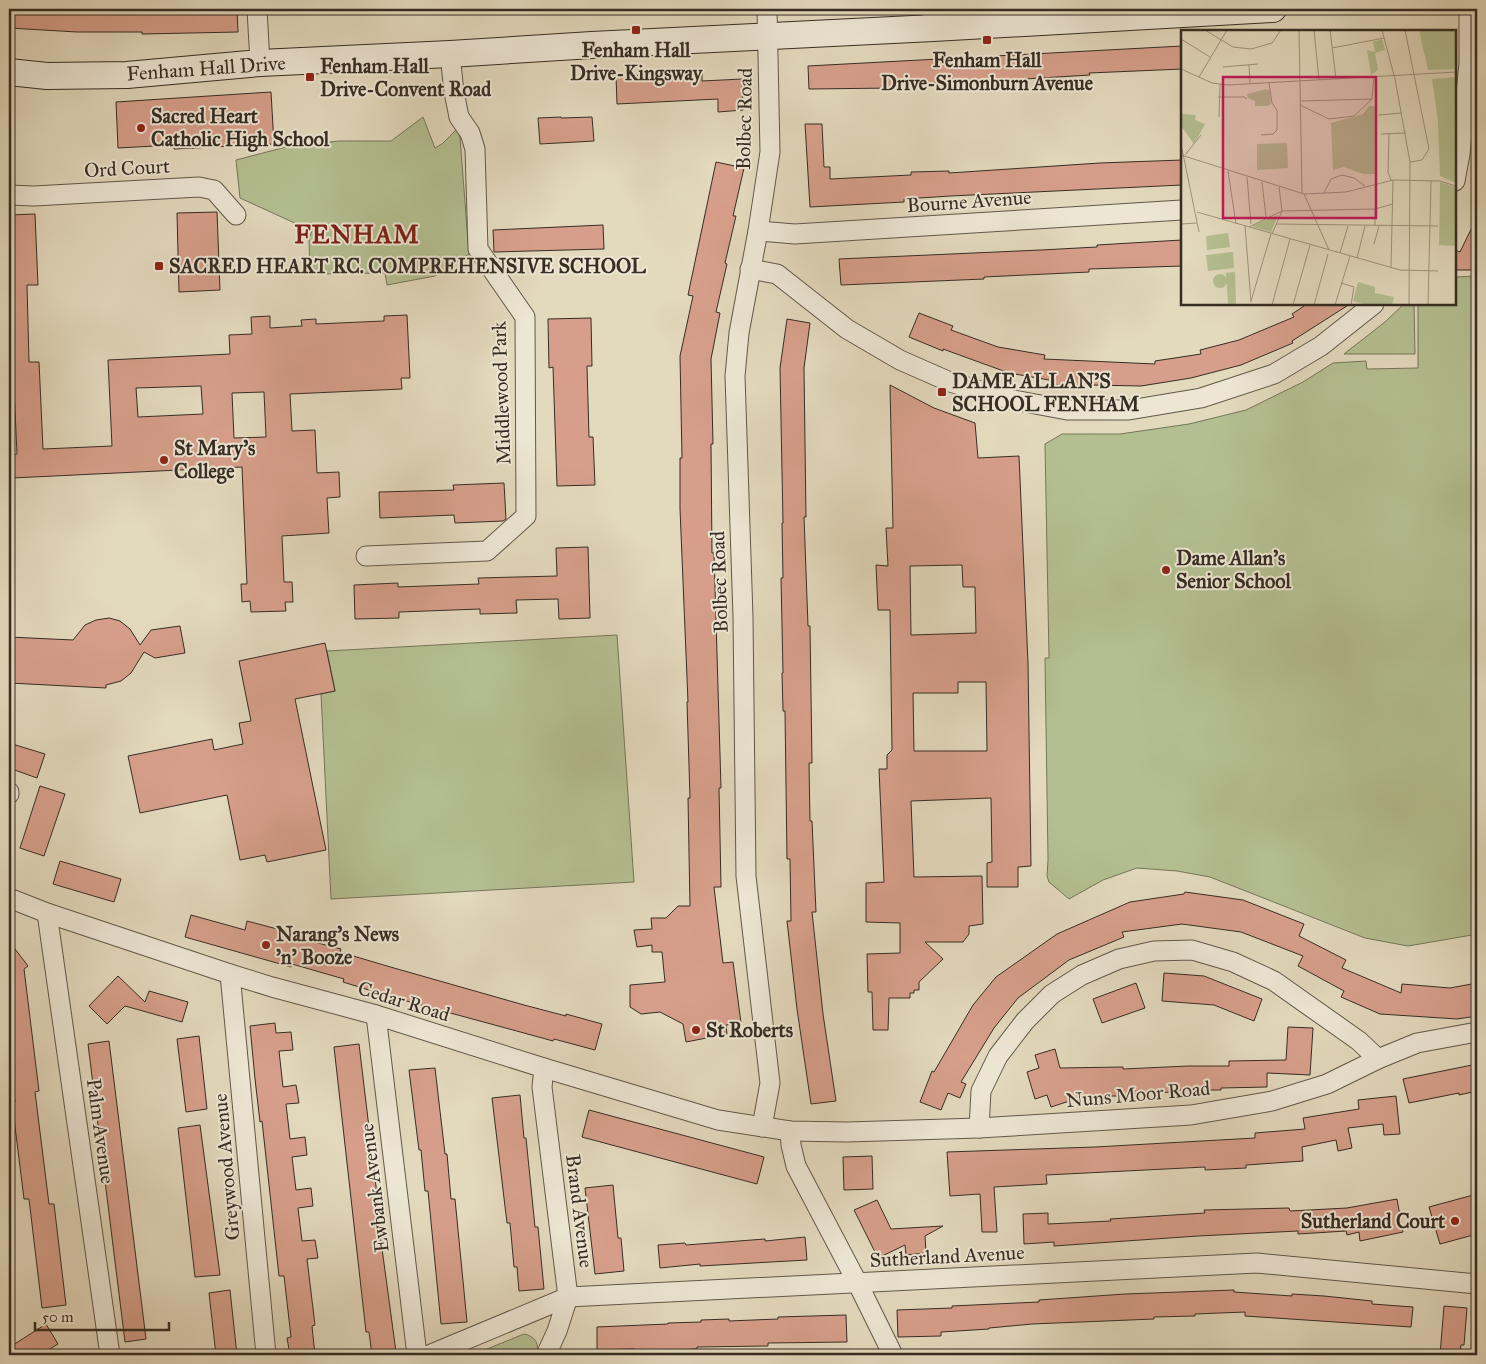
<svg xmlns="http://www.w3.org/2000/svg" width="1486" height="1364" font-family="'IM FELL Great Primer',serif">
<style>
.green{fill:#b4bf91;stroke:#75765a}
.building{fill:#d79f8b;stroke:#362d23;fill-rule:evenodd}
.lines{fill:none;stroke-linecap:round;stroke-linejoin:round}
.street-casing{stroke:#61584a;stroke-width:21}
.secondary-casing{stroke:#362d23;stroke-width:28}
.street{stroke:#ede6d4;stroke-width:19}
.secondary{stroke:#ede6d4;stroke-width:26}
.poi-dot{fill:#8f2418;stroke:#ede6d4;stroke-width:2}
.labels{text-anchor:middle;stroke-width:4;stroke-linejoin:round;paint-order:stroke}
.poi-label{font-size:20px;font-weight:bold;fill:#362d23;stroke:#ede6d4;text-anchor:start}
.street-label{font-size:20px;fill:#362d23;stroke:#ede6d4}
.district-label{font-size:25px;font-weight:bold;letter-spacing:1px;fill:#7a1f14;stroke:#ede6d4}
.inset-road{fill:none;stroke:#9e947f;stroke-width:1}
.view{fill:#c2185b;fill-opacity:0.15;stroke:#c2185b;stroke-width:2.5}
.inset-edge{fill:none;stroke:#362d23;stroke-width:2.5}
</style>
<rect width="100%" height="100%" fill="#e3d9bd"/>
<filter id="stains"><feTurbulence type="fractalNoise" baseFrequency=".004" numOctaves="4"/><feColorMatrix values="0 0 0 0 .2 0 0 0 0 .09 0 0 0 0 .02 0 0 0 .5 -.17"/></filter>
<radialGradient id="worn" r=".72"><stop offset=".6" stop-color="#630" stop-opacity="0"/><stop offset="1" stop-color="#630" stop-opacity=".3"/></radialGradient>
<g class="green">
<path d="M 423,117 L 435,148 L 442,144 L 457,129 L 460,138 L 469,254 L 435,276 L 387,285 L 385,273 L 310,274 L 309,238 L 312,231 L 240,198 L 236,160 L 286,147 L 339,141 L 391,141 Z"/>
<path d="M 1477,276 L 1477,936 L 1472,935 L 1408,946 L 1365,938 L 1210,877 L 1177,871 L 1137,868 L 1103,880 L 1069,899 L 1049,882 L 1047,876 L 1048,860 L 1045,658 L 1049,658 L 1045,444 L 1062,434 L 1120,434 L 1189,424 L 1246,410 L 1303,382 L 1333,363 L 1366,361 L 1367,369 L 1418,368 L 1418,304 L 1455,304 L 1455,277 Z"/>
<path d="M 1404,304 L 1414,304 L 1415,354 L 1344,354 L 1385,322 Z"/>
<path d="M 617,635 L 634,882 L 331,899 L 321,694 L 335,691 L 327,651 Z"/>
<path d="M 524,1334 C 535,1336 541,1345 535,1355 L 472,1355 Z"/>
</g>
<g class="building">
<path d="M 9,9 L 85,10 L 125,9 L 125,14 L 197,14 L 196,12 L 237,10 L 238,32 L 142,34 L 142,32 L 77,32 L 9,28 Z"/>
<path d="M 1182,46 L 1182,69 L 1089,73 L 1090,75 L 992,81 L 894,84 L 894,88 L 809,89 L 808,66 Z"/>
<path d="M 702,73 L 702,81 L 742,79 L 743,110 L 718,112 L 718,99 L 617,104 L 616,76 Z"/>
<path d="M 271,92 L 274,144 L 174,149 L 174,145 L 118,148 L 116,102 Z"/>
<path d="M 561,117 L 561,118 L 592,117 L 594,141 L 540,144 L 538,118 Z"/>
<path d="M 805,124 L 822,124 L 824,167 L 830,167 L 830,179 L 911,175 L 911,172 L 949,171 L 949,173 L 1100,163 L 1182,160 L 1182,185 L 950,196 L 904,199 L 904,202 L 810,207 Z"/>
<path d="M 716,162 L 744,168 L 733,216 L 736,216 L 725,263 L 727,264 L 716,312 L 720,313 L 711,359 L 713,444 L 711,444 L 712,553 L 714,553 L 721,788 L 719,788 L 721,887 L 714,887 L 723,963 L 733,962 L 741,1023 L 726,1025 L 727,1034 L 686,1042 L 683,1024 L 660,1012 L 641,1014 L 630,1007 L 630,985 L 665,982 L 662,952 L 652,952 L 652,945 L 637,947 L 634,930 L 652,929 L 651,918 L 666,918 L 678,906 L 690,906 L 688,798 L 690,798 L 687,702 L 688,702 L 680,509 L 680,458 L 682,458 L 680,356 L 693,296 L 688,295 Z"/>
<path d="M 217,212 L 220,290 L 179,292 L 177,213 Z"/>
<path d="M 35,214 L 38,285 L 27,285 L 29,362 L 39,362 L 43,449 L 112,446 L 108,360 L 230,354 L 229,335 L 252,334 L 251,317 L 270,316 L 270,328 L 302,326 L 301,320 L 316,319 L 316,324 L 384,321 L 384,316 L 407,315 L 410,378 L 401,378 L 402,389 L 290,394 L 292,431 L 315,430 L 317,473 L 339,472 L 340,497 L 327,498 L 329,533 L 282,536 L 284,582 L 292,582 L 293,602 L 285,602 L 286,611 L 251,612 L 250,601 L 242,602 L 241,584 L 247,584 L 242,467 L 12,478 L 11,455 L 17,454 L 14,388 L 9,389 L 9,215 ZM 201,386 L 203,414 L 138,417 L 136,388 ZM 264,392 L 266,437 L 234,438 L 232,393 Z"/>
<path d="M 1477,217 L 1477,270 L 1455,270 L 1455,250 L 1460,252 Z"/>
<path d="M 603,225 L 604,249 L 494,252 L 493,230 Z"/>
<path d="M 1182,240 L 1182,266 L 1089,269 L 1089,272 L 984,277 L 984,279 L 841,285 L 839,259 L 1041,250 L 1097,247 L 1097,245 Z"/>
<path d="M 1307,304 L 1350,304 L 1292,341 L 1293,343 L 1241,365 L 1191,378 L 1141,386 L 1091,385 L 1091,387 L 1055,385 L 1055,381 L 1009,373 L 943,349 L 943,351 L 909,337 L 919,313 L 953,326 L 951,330 L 998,347 L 1045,355 L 1044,359 L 1155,364 L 1155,361 L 1201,354 L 1200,350 L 1239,340 L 1294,317 L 1292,314 Z"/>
<path d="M 591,318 L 592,366 L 587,366 L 589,437 L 593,437 L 595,485 L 557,486 L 553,367 L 549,368 L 548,319 Z"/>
<path d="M 787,319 L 810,323 L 804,368 L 806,517 L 804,517 L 808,626 L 810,626 L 812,763 L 809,763 L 810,821 L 812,821 L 816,912 L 812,912 L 823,1014 L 836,1101 L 811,1104 L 797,1009 L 787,921 L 791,921 L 790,859 L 787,859 L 785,711 L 783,711 L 782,673 L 783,673 L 781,578 L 783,578 L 782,523 L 783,523 L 780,368 Z"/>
<path d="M 890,385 L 934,408 L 975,423 L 978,458 L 1019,456 L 1028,663 L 1031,866 L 1018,867 L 1018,887 L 987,887 L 987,863 L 992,862 L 991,798 L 911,801 L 914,877 L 982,876 L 983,924 L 969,926 L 969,934 L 963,942 L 925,942 L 943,959 L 919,982 L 919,990 L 914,990 L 914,993 L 910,993 L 910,998 L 889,998 L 888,1030 L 873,1030 L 872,992 L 868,992 L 867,954 L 900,953 L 900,923 L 866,922 L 866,883 L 884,882 L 879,769 L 887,769 L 887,755 L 892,750 L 890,610 L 878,610 L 876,565 L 888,566 L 886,528 L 893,528 ZM 962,565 L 963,587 L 975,587 L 976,633 L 911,635 L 910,566 ZM 958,682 L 986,682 L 987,751 L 914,751 L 913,693 L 958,693 Z"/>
<path d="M 504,483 L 506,519 L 503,521 L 455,523 L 454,515 L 380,518 L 379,492 L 454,490 L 453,485 Z"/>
<path d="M 588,547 L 590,618 L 559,619 L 558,599 L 516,600 L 517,613 L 480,614 L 480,609 L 399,612 L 399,618 L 355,619 L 354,585 L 398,583 L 398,587 L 479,584 L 478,578 L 557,576 L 556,548 Z"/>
<path d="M 109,618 L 120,621 L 130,629 L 140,645 L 151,630 L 180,626 L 185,653 L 155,658 L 144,652 L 131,673 L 121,681 L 106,685 L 106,688 L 9,683 L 9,637 L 73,640 L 85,625 L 96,620 Z"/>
<path d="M 325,643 L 335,691 L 295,699 L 326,850 L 267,862 L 265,855 L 240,860 L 227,795 L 140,813 L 128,756 L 212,739 L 214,750 L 243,744 L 239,723 L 251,721 L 239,661 Z"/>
<path d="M 9,743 L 45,754 L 37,778 L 9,768 Z"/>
<path d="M 40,786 L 65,794 L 44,856 L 20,848 Z"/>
<path d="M 60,861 L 121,879 L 114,902 L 53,884 Z"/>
<path d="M 1185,892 L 1243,900 L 1304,924 L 1299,936 L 1346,960 L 1342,968 L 1401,993 L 1402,984 L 1450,988 L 1477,983 L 1477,1016 L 1457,1019 L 1380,1014 L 1341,997 L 1344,991 L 1298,966 L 1303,956 L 1241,932 L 1182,924 L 1122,932 L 1124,937 L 1069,960 L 1018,998 L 994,1028 L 961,1082 L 966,1084 L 960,1098 L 948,1093 L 941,1110 L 920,1102 L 932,1071 L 934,1072 L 973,1005 L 996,977 L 1057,934 L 1130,902 L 1184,894 Z"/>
<path d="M 191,915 L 245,930 L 247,921 L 300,935 L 299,938 L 341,949 L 340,952 L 387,966 L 524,1005 L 566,1016 L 566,1014 L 602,1024 L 595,1050 L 554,1039 L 553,1041 L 513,1030 L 388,996 L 343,982 L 344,979 L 292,964 L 291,967 L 185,937 Z"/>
<path d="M 9,941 L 28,966 L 24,969 L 39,1091 L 35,1092 L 49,1204 L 54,1204 L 66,1305 L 42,1308 L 29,1199 L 24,1199 L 12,1102 L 15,1102 L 9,1050 Z"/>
<path d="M 1164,973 L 1204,976 L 1262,999 L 1254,1021 L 1214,1005 L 1162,1001 Z"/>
<path d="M 118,976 L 145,1002 L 149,991 L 188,1002 L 182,1022 L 125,1006 L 107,1024 L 89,1006 Z"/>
<path d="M 1136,983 L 1145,1008 L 1102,1023 L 1093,999 Z"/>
<path d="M 275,1023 L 276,1033 L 291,1032 L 293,1050 L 279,1051 L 283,1087 L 296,1085 L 299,1103 L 286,1104 L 290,1139 L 305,1137 L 307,1155 L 292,1157 L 296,1190 L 311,1188 L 313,1206 L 298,1208 L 302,1241 L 315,1240 L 318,1258 L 307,1259 L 315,1325 L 312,1326 L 315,1355 L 290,1355 L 287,1338 L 291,1337 L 284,1276 L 279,1276 L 262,1121 L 260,1122 L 255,1079 L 250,1026 Z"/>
<path d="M 1288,1027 L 1313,1028 L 1310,1075 L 1267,1073 L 1267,1087 L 1221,1088 L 1221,1090 L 1172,1090 L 1172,1092 L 1123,1094 L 1123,1096 L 1085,1096 L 1051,1107 L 1047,1095 L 1035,1099 L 1027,1072 L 1039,1068 L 1035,1055 L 1055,1049 L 1060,1068 L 1123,1067 L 1123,1069 L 1188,1066 L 1229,1066 L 1229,1061 L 1286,1060 Z"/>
<path d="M 199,1036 L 207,1109 L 186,1112 L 177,1039 Z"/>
<path d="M 109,1041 L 146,1339 L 125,1342 L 88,1044 Z"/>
<path d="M 359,1044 L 378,1203 L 376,1204 L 396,1352 L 372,1355 L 369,1332 L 366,1332 L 334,1047 Z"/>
<path d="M 1477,1064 L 1477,1091 L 1459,1095 L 1459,1093 L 1409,1103 L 1403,1079 Z"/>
<path d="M 435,1068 L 445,1154 L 447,1154 L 451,1199 L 455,1199 L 467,1322 L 441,1324 L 428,1191 L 425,1191 L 421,1150 L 419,1150 L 409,1070 Z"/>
<path d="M 520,1095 L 524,1138 L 526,1138 L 535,1227 L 538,1227 L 544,1289 L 519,1291 L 517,1267 L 514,1267 L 510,1223 L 507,1223 L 492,1098 Z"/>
<path d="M 1396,1096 L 1400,1134 L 1384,1135 L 1383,1124 L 1348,1128 L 1352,1148 L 1338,1151 L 1336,1140 L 1302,1147 L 1303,1161 L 1246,1165 L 1246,1168 L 1205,1170 L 1205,1167 L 1046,1175 L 1047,1184 L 994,1187 L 997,1232 L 982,1232 L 980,1194 L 950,1196 L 947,1152 L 1095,1147 L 1255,1138 L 1255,1133 L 1305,1129 L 1303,1118 L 1359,1109 L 1358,1100 Z"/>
<path d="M 589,1110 L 764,1157 L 757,1184 L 582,1137 Z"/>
<path d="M 200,1125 L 220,1275 L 195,1277 L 178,1128 Z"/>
<path d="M 872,1156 L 873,1189 L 844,1190 L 843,1157 Z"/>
<path d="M 613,1185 L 618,1238 L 621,1238 L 624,1271 L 595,1274 L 585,1188 Z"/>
<path d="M 1477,1194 L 1477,1234 L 1440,1244 L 1429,1207 Z"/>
<path d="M 1397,1199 L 1403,1232 L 1360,1241 L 1359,1232 L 1347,1235 L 1346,1231 L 1298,1234 L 1298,1231 L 1198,1236 L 1054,1246 L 1054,1242 L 1024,1244 L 1023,1214 L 1048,1213 L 1048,1224 L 1111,1221 L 1110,1219 L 1205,1213 L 1204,1210 L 1289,1208 L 1290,1211 L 1347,1208 Z"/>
<path d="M 877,1200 L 891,1229 L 943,1226 L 925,1236 L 926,1253 L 906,1255 L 905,1245 L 878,1258 L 854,1210 Z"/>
<path d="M 805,1237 L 807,1260 L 700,1266 L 700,1264 L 660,1268 L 658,1245 L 685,1243 L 686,1245 L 765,1239 L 765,1241 Z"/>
<path d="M 230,1290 L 237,1355 L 216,1355 L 209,1293 Z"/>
<path d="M 1234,1290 L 1234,1292 L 1292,1296 L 1292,1294 L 1324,1296 L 1372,1301 L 1372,1304 L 1413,1307 L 1411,1327 L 1245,1316 L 1245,1312 L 1195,1314 L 1195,1316 L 1154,1317 L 1154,1319 L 1032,1324 L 989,1328 L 989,1329 L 941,1332 L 941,1336 L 898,1337 L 897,1310 L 952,1308 L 952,1306 L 1039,1302 L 1039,1300 L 1125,1294 Z"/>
<path d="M 1444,1306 L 1467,1308 L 1464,1345 L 1461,1345 L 1460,1355 L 1440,1355 Z"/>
<path d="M 846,1315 L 847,1342 L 768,1343 L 768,1346 L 697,1347 L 697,1349 L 634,1352 L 634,1349 L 597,1350 L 597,1327 L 668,1324 L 668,1323 L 701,1322 L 701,1320 L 729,1319 L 729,1321 L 778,1319 L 778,1317 Z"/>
<path d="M 46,1324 L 58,1344 L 40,1355 L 19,1355 L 13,1345 Z"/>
</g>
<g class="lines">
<g class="street-casing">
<g id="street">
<path d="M 257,9 L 260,63"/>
<path d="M 932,9 L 933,28"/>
<path d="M 1455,181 L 1460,154 L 1469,63 L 1469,9"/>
<path d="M 9,195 L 34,196 L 199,187 L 214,190 L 236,215"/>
<path d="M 758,231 L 795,234 L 1182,210"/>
<path d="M 750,269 L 777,274 L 847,329 L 900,360 L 950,382 L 1009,399 L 1067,410 L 1129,410 L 1201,398 L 1274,374 L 1321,346 L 1374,304"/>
<path d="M 366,556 L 487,551 L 526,516 L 525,317 L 478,249 L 475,149 L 470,133 L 459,117 L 454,92 L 450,54"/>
<path d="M 9,794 L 9,792"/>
<path d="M 9,898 L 47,913 L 230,974 L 272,987 L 376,1015 L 544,1068 L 718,1120 L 790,1131 L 847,1132 L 979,1128 L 1191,1115 L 1272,1101 L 1327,1084 L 1378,1059 L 1417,1043 L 1477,1032"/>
<path d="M 47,913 L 110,1355"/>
<path d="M 230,974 L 266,1355"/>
<path d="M 376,1015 L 417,1355"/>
<path d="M 544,1068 L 542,1087 L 568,1297 L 557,1331 L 546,1355"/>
<path d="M 762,1127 L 770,1083 L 746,876 L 743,617 L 735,376 L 739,333 L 758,231 L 770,152 L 767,9"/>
<path d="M 979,1128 L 981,1091 L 998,1056 L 1025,1021 L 1052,994 L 1082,975 L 1119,959 L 1154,951 L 1192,950 L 1233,962 L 1274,981 L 1359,1041 L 1378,1059"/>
<path d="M 790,1131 L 791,1145 L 796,1166 L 857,1282 L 893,1355"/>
<path d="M 429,1355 L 568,1297 L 1257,1263 L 1477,1284"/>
</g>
</g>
<g class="secondary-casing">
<path id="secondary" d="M 9,72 L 47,76 L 127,75 L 260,63 L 450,54 L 592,45 L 933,28 L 1273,9"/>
</g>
<use href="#street" class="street"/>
<use href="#secondary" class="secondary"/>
</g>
<g class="poi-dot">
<rect x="631" y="25" width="10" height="10" rx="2.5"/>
<rect x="982" y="35" width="10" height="10" rx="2.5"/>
<rect x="305" y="72" width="10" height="10" rx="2.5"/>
<circle cx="141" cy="128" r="5"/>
<rect x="154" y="261" width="10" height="10" rx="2.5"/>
<rect x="937" y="387" width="10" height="10" rx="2.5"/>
<circle cx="164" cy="460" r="5"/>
<circle cx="1166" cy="570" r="5"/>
<circle cx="266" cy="945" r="5"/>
<circle cx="696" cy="1030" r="5"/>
<circle cx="1455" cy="1221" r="5"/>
</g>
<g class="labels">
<g class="poi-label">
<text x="636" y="57" text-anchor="middle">Fenham Hall<tspan x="636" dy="23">Drive-Kingsway</tspan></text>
<text x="987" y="67" text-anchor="middle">Fenham Hall<tspan x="987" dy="23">Drive-Simonburn Avenue</tspan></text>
<text x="320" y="73">Fenham Hall<tspan x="320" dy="23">Drive-Convent Road</tspan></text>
<text x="151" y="123">Sacred Heart<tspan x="151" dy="23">Catholic High School</tspan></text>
<text x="169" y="273">SACRED HEART RC. COMPREHENSIVE SCHOOL</text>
<text x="952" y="388">DAME ALLAN'S<tspan x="952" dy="23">SCHOOL FENHAM</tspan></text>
<text x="174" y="455">St Mary's<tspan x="174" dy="23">College</tspan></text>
<text x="1176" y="565">Dame Allan's<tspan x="1176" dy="23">Senior School</tspan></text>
<text x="276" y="941">Narang's News<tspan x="276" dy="23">'n' Booze</tspan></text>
<text x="706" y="1037">St Roberts</text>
<text x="1445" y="1228" text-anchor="end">Sutherland Court</text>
</g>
<g class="street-label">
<text transform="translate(206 68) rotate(-4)" y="7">Fenham Hall Drive</text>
<text transform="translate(744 119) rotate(-89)" y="7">Bolbec Road</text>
<text transform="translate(127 168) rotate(-3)" y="7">Ord Court</text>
<text transform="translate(969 201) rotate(-4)" y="7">Bourne Avenue</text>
<text transform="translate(501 393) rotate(-92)" y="7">Middlewood Park</text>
<text transform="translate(719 582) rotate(-92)" y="7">Bolbec Road</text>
<text transform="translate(404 1001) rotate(17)" y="7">Cedar Road</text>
<text transform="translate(1138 1094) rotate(-5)" y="7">Nuns Moor Road</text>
<text transform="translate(101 1131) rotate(82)" y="7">Palm Avenue</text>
<text transform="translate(226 1167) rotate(-95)" y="7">Greywood Avenue</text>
<text transform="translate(374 1188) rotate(-97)" y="7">Ewbank Avenue</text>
<text transform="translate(580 1211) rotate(83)" y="7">Brand Avenue</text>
<text transform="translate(947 1256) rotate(-3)" y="7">Sutherland Avenue</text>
</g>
<g class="district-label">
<text x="357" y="243">FENHAM</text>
</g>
</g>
<g transform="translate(1181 30)">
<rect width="275" height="275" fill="#e3d9bd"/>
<path d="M 238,0 L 275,0 L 275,39 L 247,40 ZM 201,9 L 204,20 L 194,23 L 197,40 L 190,45 L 186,20 L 194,22 L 192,12 ZM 275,47 L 275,153 L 259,146 L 257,91 L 251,49 ZM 86,59 L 89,61 L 90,74 L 87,76 L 74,76 L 74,71 L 67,68 L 66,64 ZM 188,76 L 196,76 L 196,144 L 182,144 L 163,137 L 152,140 L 150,93 L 182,84 ZM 0,84 L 15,85 L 14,90 L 24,94 L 13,114 L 0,96 ZM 106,113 L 107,138 L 76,140 L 76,114 ZM 259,152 L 275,157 L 275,216 L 258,215 ZM 97,185 L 90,202 L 72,197 L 72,195 ZM 47,203 L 49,217 L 26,220 L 25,206 ZM 52,222 L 53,238 L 27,241 L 25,225 ZM 54,242 L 55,274 L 47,274 L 45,243 ZM32 251a7 7 0 1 1 14 0a7 7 0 1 1-14 0ZM 177,252 L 194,257 L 194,263 L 213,267 L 211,275 L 185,275 L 172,271 Z" fill="#b4bf91"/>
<path class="inset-road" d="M 24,0 L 52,17 L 70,19 L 91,13 L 100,0M 118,0 L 121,163M 133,0 L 138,50M 149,0 L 155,49M 201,0 L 214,49 L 229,132 L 228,275M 224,0 L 248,119 L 241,130 L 229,132M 0,9 L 29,27M 151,18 L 203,8M 68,35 L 69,54M 42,37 L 77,34M 0,39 L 31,53 L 47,55 L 275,42M 18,47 L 46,0M 37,67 L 63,67 L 66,69M 120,71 L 191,69M 119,75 L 148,89 L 173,86 L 191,69 L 193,47M 198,85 L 221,83M 38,87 L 39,54M 208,103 L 207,142 L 210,150M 200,104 L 225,103M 80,105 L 92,104 L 96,100 L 96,80 L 91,73 L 88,53M 0,114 L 18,202M 0,125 L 123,164 L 165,162 L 212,150 L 259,151 L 275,156M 4,125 L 20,105M 47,141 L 55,194M 66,147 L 70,194M 81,152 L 85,187M 143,163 L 150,149 L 161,145 L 173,148 L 184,156M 123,164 L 148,220M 16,182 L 219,240 L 257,241M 0,194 L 16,193M 95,194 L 257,196M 64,196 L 70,272M 194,196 L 194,179M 68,197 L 101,181 L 194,179 L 212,174M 91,204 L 101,181 L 98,157M 193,214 L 198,196M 159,223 L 167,196M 176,228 L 184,196M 210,238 L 212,150M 160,253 L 173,257 L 170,275M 70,271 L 90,204M 91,275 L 109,209M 112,275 L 129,215M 133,275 L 147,224M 154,275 L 169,226M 247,275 L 250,151"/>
<path class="view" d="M 42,47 L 195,47 L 195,188 L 42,188 Z"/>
<rect width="275" height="275" class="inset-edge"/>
</g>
<rect width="1486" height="1364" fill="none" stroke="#e3d9bd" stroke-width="30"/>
<rect x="10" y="10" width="1466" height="1344" fill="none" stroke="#362d23" stroke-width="2.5"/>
<rect x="15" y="15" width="1456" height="1334" fill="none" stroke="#362d23"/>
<path d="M35 1322v8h134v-8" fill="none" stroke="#362d23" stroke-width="2.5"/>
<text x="42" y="1322" font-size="15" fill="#362d23" stroke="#ede6d4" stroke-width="4" paint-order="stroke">50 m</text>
<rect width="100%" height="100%" filter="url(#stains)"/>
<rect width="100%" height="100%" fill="url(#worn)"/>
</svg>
